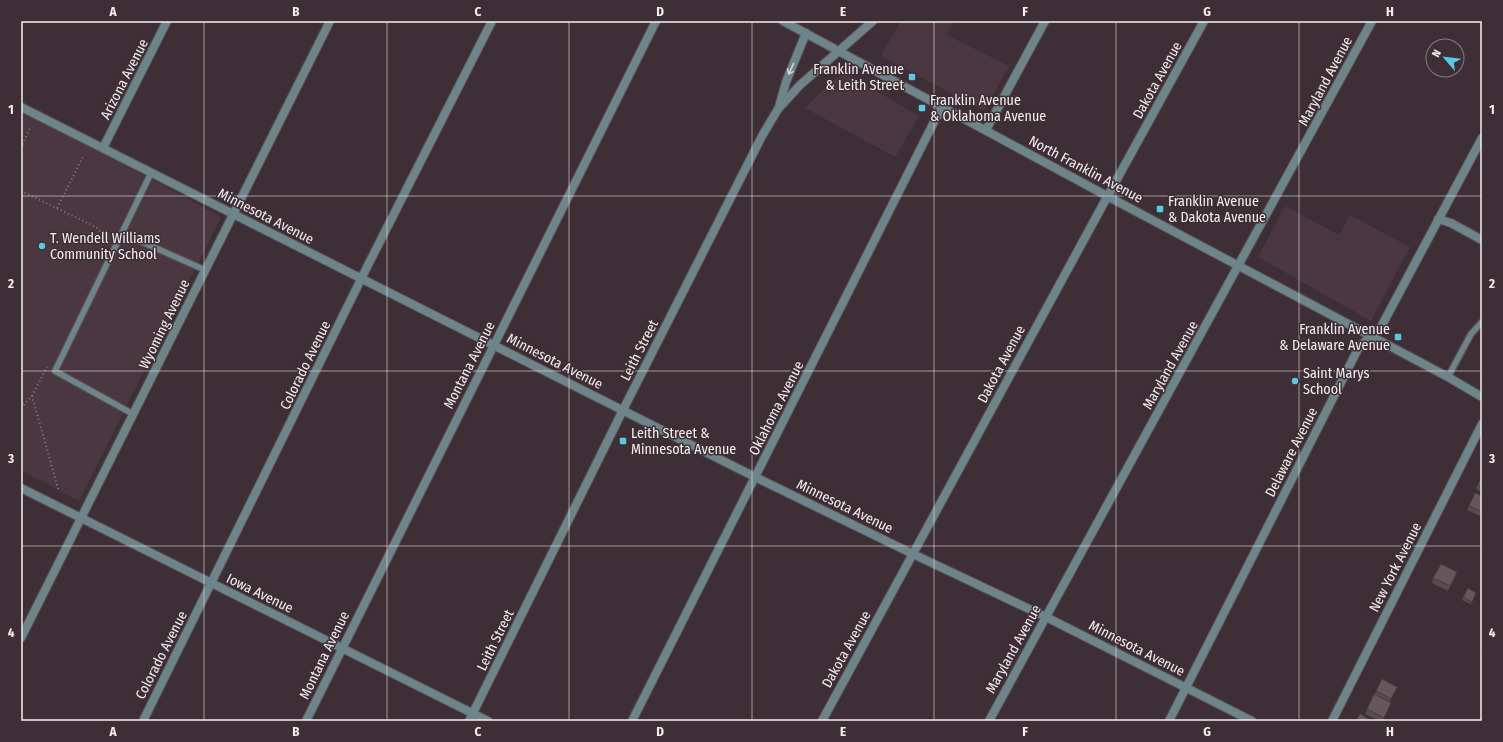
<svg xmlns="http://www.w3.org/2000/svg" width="1503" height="742" font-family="'Fira Sans Condensed',sans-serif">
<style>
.built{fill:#4b3740}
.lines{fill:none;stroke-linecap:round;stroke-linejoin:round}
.service-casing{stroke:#5b4e53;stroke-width:8}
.minor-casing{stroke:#5b4e53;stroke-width:10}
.tertiary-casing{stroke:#5b4e53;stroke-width:10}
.path{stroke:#867a7f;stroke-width:2;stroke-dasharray:1 3;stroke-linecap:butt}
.service{stroke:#6c848a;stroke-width:5.5}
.minor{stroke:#6c848a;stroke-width:8}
.tertiary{stroke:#6c848a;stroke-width:8}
.wall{fill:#584b50}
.building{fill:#66575d;stroke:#473d41}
.oneway{stroke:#d4d4d7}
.grid{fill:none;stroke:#f7eef1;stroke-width:1;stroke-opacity:0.55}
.poi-dot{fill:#57c9e2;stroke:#3d2f35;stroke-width:1.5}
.labels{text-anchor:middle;stroke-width:3;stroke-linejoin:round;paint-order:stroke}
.poi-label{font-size:14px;fill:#f7eef1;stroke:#3d2f35;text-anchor:start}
.street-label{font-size:14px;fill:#f7eef1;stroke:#3d2f35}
.neatline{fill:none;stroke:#f7eef1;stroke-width:1.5}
.grid-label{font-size:13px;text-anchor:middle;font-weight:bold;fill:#f7eef1}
</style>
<rect width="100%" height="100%" fill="#3d2f35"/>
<g class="built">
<path d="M 901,21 L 950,21 L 953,23 L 947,35 L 1009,66 L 984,111 L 881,56 Z"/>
<path d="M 846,73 L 919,116 L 895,157 L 805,108 L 832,81 Z"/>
<path d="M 21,108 L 221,217 L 79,501 L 21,470 Z"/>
<path d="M 1285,206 L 1339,235 L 1350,215 L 1410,247 L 1371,321 L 1258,257 Z"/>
</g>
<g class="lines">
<g class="service-casing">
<g id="service">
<path d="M 122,233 L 205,270"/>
<path d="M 1448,377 L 1471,334 L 1482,322"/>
<path d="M 133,414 L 55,371 L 151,173"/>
</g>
</g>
<g class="minor-casing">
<g id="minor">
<path d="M 21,107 L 755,477 L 913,554 L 1046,617 L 1252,721"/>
<path d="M 986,130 L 1045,21"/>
<path d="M 103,148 L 167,21"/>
<path d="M 1438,219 L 1451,223 L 1482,240"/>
<path d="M 21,488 L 488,721"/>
<path d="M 21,638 L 330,21"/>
<path d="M 143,721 L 367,267 L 492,21"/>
<path d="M 306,721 L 656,21"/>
<path d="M 632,721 L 935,120 L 943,107"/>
<path d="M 822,721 L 1100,210 L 1204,21"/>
<path d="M 989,721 L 1372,21"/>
<path d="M 1169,721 L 1359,347 L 1381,327 L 1482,138"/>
<path d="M 1332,721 L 1482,424"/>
</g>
</g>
<g class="tertiary-casing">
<g id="tertiary">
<path d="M 783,21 L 1107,196 L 1448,377 L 1482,397"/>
<path d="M 779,107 L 786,82 L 806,33"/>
<path d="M 469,721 L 623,410 L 762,136 L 778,109 L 800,85 L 873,21"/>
</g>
</g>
<g class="path">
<path d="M 21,148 L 30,128"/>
<path d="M 21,191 L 96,227 L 109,240"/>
<path d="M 57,208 L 84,155"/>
<path d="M 32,396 L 47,367"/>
<path d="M 21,408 L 32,396 L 59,492"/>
</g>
<use href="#service" class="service"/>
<use href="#minor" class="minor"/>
<use href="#tertiary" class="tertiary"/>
</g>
<g class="wall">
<path d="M 1482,478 L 1482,493 L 1476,489 L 1478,484 Z"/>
<path d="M 1482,496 L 1482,517 L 1467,510 L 1469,506 Z"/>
<path d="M 1455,577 L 1448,591 L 1432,583 L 1433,578 Z"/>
<path d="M 1475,595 L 1471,604 L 1462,600 L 1463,597 Z"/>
<path d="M 1482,651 L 1482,656 L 1480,655 Z"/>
<path d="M 1397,687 L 1390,702 L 1389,707 L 1383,721 L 1384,721 L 1380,721 L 1365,714 L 1376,691 Z"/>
</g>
<g class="building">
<path d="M 1482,478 L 1482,487 L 1478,484 Z"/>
<path d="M 1475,493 L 1482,496 L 1482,512 L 1469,506 Z"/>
<path d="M 1441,564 L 1457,572 L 1450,586 L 1433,578 Z"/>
<path d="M 1468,588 L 1476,593 L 1472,602 L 1463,597 Z"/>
<path d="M 1382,679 L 1397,687 L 1391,699 L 1376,691 Z"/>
<path d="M 1374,694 L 1391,703 L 1384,718 L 1367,709 Z"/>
<path d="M 1360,714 L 1372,721 L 1356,721 Z"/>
</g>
<defs><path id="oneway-shaft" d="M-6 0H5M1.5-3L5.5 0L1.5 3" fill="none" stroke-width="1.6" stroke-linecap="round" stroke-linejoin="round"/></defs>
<use class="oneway" href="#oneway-shaft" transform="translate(791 69) rotate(115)"/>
<path class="grid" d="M 204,21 L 204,721M 387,21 L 387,721M 569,21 L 569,721M 752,21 L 752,721M 934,21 L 934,721M 1116,21 L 1116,721M 1299,21 L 1299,721M 21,196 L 1482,196M 21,371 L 1482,371M 21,546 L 1482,546"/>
<g class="poi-dot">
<rect x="908" y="73" width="8" height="8" rx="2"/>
<rect x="918" y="104" width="8" height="8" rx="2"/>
<rect x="1156" y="205" width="8" height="8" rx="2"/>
<circle cx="42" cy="246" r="4"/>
<rect x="1394" y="333" width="8" height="8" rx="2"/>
<circle cx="1295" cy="381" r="4"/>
<rect x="619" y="437" width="8" height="8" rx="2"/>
</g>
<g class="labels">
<g class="poi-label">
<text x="904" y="74" text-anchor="end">Franklin Avenue<tspan x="904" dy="16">&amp; Leith Street</tspan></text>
<text x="930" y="105">Franklin Avenue<tspan x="930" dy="16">&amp; Oklahoma Avenue</tspan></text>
<text x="1168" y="206">Franklin Avenue<tspan x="1168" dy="16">&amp; Dakota Avenue</tspan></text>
<text x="50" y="243">T. Wendell Williams<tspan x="50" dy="16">Community School</tspan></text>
<text x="1390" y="334" text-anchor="end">Franklin Avenue<tspan x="1390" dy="16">&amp; Delaware Avenue</tspan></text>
<text x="1303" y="378">Saint Marys<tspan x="1303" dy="16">School</tspan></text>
<text x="631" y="438">Leith Street &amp;<tspan x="631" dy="16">Minnesota Avenue</tspan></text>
</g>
<g class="street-label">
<text transform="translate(124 79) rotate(-63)" y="5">Arizona Avenue</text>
<text transform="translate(1157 80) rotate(-61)" y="5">Dakota Avenue</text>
<text transform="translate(1325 81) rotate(-62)" y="5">Maryland Avenue</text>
<text transform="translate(1086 169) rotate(28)" y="5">North Franklin Avenue</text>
<text transform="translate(266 216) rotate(27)" y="5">Minnesota Avenue</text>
<text transform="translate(164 324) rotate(-64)" y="5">Wyoming Avenue</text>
<text transform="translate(639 350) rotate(-63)" y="5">Leith Street</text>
<text transform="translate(555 361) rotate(27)" y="5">Minnesota Avenue</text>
<text transform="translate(1001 364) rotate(-62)" y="5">Dakota Avenue</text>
<text transform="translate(305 365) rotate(-64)" y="5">Colorado Avenue</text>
<text transform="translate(469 365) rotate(-63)" y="5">Montana Avenue</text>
<text transform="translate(1170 365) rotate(-61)" y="5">Maryland Avenue</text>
<text transform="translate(776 408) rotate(-63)" y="5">Oklahoma Avenue</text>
<text transform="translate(1291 452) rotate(-63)" y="5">Delaware Avenue</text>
<text transform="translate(845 506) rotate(26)" y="5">Minnesota Avenue</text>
<text transform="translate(1395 567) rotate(-63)" y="5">New York Avenue</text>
<text transform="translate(260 593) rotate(26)" y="5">Iowa Avenue</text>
<text transform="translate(495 640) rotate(-64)" y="5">Leith Street</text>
<text transform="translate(1137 648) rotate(27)" y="5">Minnesota Avenue</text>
<text transform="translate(846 649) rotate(-61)" y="5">Dakota Avenue</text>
<text transform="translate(1013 649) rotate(-61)" y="5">Maryland Avenue</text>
<text transform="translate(161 655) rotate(-63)" y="5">Colorado Avenue</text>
<text transform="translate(324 655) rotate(-64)" y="5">Montana Avenue</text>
</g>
</g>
<rect width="1503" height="742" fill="none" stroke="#3d2f35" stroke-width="44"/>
<g transform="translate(1445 58) rotate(298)"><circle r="19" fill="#3d2f35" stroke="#877b80"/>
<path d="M0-3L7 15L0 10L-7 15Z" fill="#57c9e2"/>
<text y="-6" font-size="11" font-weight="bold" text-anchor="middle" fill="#f7eef1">N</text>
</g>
<rect x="22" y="22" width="1459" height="698" class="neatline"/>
<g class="grid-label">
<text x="113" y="16">A</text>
<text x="296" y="16">B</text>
<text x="478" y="16">C</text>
<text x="660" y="16">D</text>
<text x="843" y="16">E</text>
<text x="1025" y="16">F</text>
<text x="1207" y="16">G</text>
<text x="1390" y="16">H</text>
<text x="11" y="114">1</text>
<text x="1492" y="114">1</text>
<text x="11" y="288">2</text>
<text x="1492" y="288">2</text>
<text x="11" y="463">3</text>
<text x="1492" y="463">3</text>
<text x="11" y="637">4</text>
<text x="1492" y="637">4</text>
<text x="113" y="736">A</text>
<text x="296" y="736">B</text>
<text x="478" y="736">C</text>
<text x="660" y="736">D</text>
<text x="843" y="736">E</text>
<text x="1025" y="736">F</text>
<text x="1207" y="736">G</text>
<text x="1390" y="736">H</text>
</g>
</svg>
